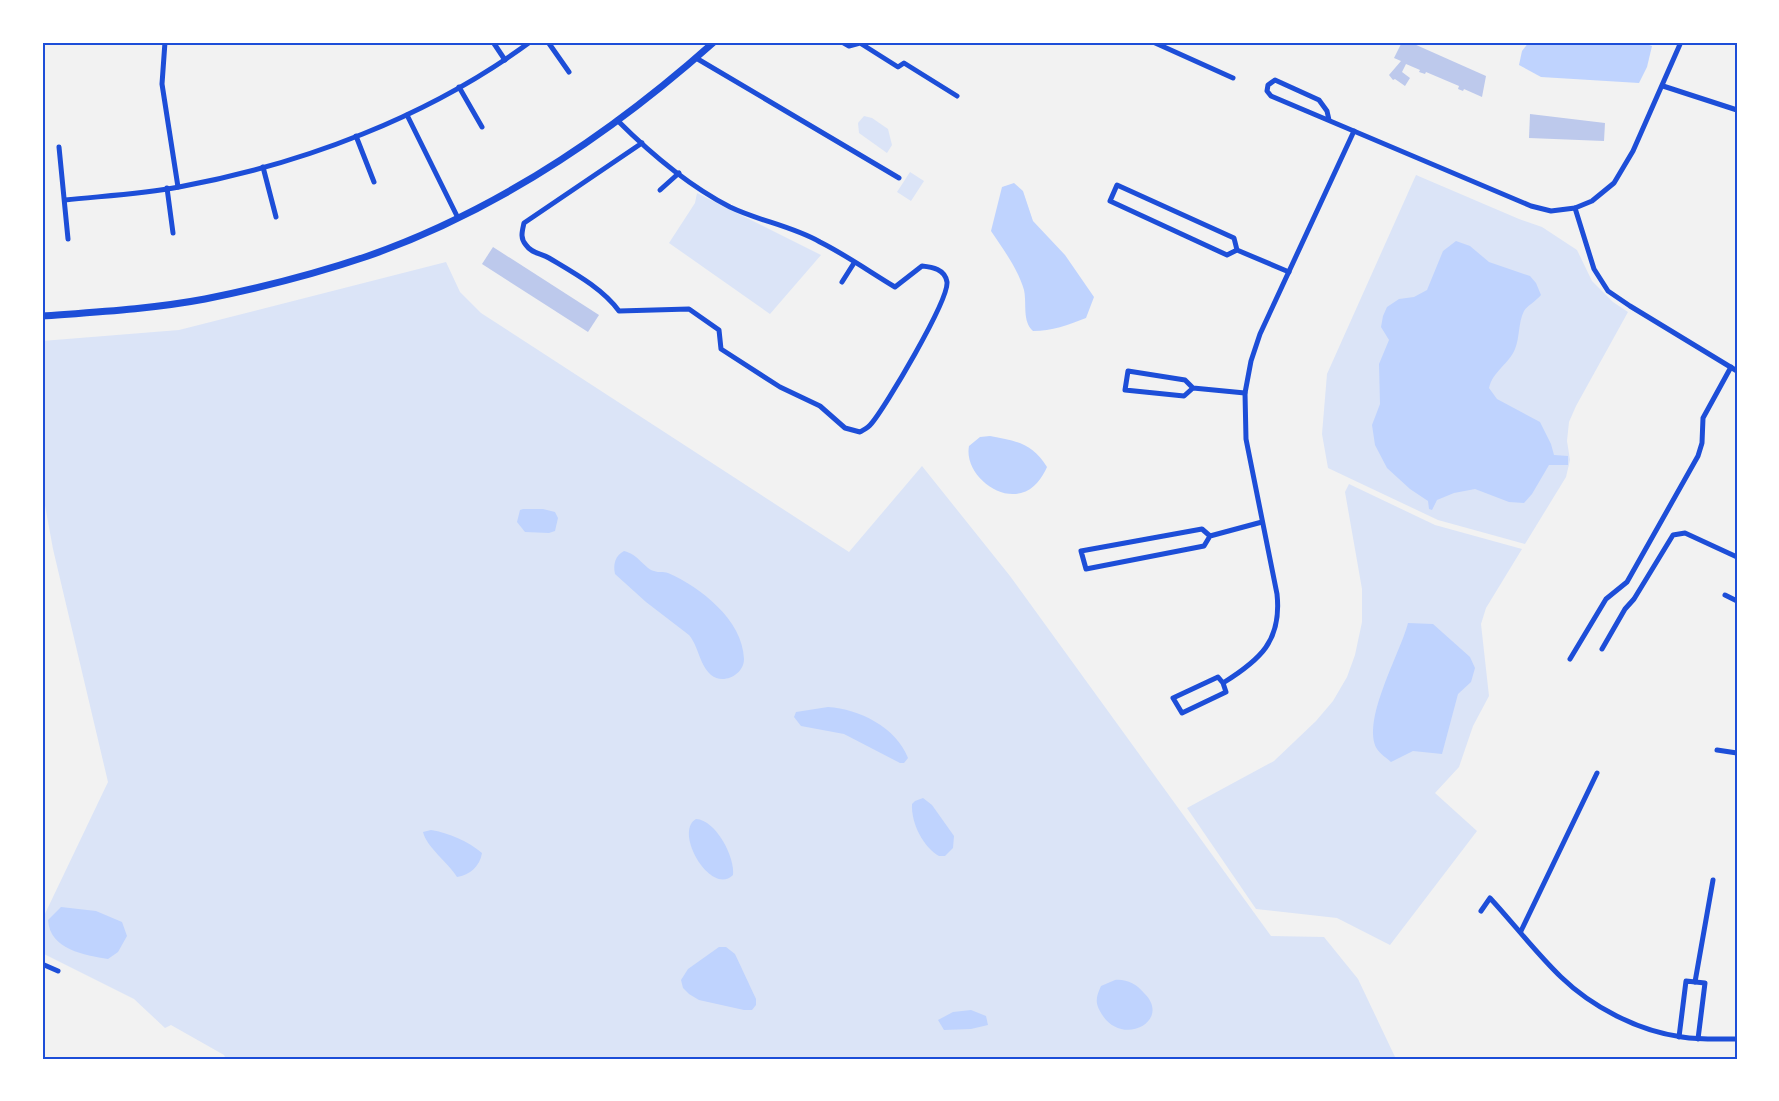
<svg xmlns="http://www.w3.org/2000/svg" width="1779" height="1101" font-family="Helvetica,sans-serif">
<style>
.green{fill:#dbe4f7}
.water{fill:#bfd3fe}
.building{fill:#bdc9ec}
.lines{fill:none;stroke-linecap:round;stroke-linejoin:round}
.minor{stroke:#1d4ed8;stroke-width:5}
.tertiary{stroke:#1d4ed8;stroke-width:7}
.neatline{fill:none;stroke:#1d4ed8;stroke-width:2}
</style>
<rect width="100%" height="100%" fill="#f2f2f2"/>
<g class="green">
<path d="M 864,116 L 872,118 L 888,129 L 892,145 L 887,153 L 859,133 L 858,123 Z"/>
<path d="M 910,172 L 924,181 L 911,201 L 897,192 Z"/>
<path d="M 1416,175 L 1519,219 L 1542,227 L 1577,250 L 1592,281 L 1613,302 L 1628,312 L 1576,406 L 1569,422 L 1567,441 L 1570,460 L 1566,477 L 1525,544 L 1438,520 L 1328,468 L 1322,434 L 1327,374 Z"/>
<path d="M 697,193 L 821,255 L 770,314 L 669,243 L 695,203 Z"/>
<path d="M 446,262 L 460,292 L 481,313 L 849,552 L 922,466 L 1010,576 L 1271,936 L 1324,937 L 1358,979 L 1396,1059 L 226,1059 L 224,1055 L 171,1025 L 165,1028 L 134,999 L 42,953 L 42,920 L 108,782 L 53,549 L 42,489 L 42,341 L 179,330 Z"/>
<path d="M 1349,484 L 1435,525 L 1522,549 L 1486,608 L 1481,624 L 1489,696 L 1473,726 L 1459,767 L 1435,793 L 1477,831 L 1390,945 L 1337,918 L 1256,909 L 1187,808 L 1274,761 L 1316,721 L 1333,701 L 1347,677 L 1355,655 L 1362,622 L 1362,589 L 1345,492 Z"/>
</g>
<g class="water">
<path d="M 1529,42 L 1641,42 L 1652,46 L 1647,67 L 1639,83 L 1541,77 L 1519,65 L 1522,51 Z"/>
<path d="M 1014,183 L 1023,191 L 1033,221 L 1065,255 L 1094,297 L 1086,318 C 1068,325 1052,331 1033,331 C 1022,321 1027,304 1024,290 C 1018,269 1003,249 991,231 L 1002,187 Z"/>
<path d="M 1456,241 L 1470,246 L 1489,262 L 1530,276 L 1536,283 L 1541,295 C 1536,301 1527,306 1524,311 C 1518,323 1520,337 1515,349 C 1509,364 1493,371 1489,388 L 1497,399 L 1540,422 L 1551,444 L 1554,455 L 1568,456 L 1568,465 L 1549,465 L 1532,494 L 1524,503 L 1509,502 L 1475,489 L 1454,493 L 1437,500 L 1432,510 L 1429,509 L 1428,501 L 1410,489 L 1387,468 L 1375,445 L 1372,425 L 1380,404 L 1379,364 L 1389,340 L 1381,327 L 1383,316 L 1387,307 L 1399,299 L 1414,297 L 1427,290 L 1443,251 Z"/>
<path d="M 990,436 C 1016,441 1032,443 1047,467 C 1042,478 1034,490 1021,493 C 996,500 964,472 969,446 L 980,437 Z"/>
<path d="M 523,509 L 543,509 L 555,512 L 558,518 L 555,531 L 549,533 L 525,532 L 517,522 L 520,510 Z"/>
<path d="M 624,551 C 638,554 645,569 654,571 C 659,573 663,571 668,573 C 700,587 743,620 744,659 C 744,675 723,685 711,675 C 699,664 699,647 689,635 L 646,602 L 615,574 C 613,564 615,556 624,551 Z"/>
<path d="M 1408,623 L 1433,624 L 1470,657 L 1475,668 L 1471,682 L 1458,694 L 1442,754 L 1413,751 L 1391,762 C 1387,758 1380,754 1377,749 C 1361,721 1400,654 1408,623 Z"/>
<path d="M 828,707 C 859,709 896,727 908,758 L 904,763 L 900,763 L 844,734 L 801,726 L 794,717 L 796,712 Z"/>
<path d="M 923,798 L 932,805 L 954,836 L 953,848 L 945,856 L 939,856 C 923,847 911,823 912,804 L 915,801 Z"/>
<path d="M 696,819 C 716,820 735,857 733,875 C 711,897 673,832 696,819 Z"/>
<path d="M 431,830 C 449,833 468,841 482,853 C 480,866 470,875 457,877 C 448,862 427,848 423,832 Z"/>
<path d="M 61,907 L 96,911 L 122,922 L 127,936 L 118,952 L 108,959 C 85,955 50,950 48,920 Z"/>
<path d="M 719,947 L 726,947 L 735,954 L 756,999 L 756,1005 L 752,1010 L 744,1010 L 699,1000 L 689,994 L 683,988 L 681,980 L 688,969 Z"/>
<path d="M 1115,980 C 1127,979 1136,984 1144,993 C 1172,1020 1124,1047 1103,1016 C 1095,1004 1095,999 1101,986 Z"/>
<path d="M 971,1010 L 986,1016 L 988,1025 L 971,1029 L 944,1030 L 938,1020 L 953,1012 Z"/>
</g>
<g class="building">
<path d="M 1402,42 L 1416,42 L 1414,44 L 1486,76 L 1482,97 L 1464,89 L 1463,91 L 1458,89 L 1459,86 L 1426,72 L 1425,74 L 1419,72 L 1420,70 L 1406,64 L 1402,72 L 1410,78 L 1405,86 L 1395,79 L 1393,80 L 1389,75 L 1401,61 L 1394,58 Z"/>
<path d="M 1530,114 L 1605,123 L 1604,141 L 1529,138 Z"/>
<path d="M 493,247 L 599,315 L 588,332 L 482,264 Z"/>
</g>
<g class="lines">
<g class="minor">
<path d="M 165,42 L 162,84 L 178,187"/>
<path d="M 493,42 L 505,60"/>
<path d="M 548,42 L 569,72"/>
<path d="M 842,42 L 849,46 L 860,43 L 898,67 L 904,63 L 957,96"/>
<path d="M 1153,42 L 1233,78"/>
<path d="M 696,58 L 899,178"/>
<path d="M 1663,86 L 1737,110"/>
<path d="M 459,87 L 482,127"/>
<path d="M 407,115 L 458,218"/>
<path d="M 617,120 C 650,153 689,186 730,207 C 759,221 792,226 820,242 C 846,255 870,272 895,287 L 922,266 C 932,267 945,269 947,282 C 949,300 885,408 871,424 C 868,428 863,430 860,432 L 845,428 L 820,406 L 780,387 L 721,349 L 719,330 L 689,309 L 619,311 C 602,288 574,273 549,258 C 541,253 532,254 526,245 C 520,238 522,232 524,223 L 642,143"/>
<path d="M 1329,120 L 1327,111 L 1319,100 L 1275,80 L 1268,85 L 1267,91 L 1271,96 L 1531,206 L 1551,211 L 1575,208 L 1592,201 L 1614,183 L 1633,151 L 1681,42"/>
<path d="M 356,136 L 374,182"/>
<path d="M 59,147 L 68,239"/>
<path d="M 263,167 L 276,217"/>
<path d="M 167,188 L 173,233"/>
<path d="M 660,190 L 679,173"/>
<path d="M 65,200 C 103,196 142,194 179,187 C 303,164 428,117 530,42"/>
<path d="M 1575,208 L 1594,269 L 1608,291 L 1630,306 L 1737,371"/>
<path d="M 1237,250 L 1227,255 L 1110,201 L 1117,185 L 1234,238 L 1237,250 L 1289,272"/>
<path d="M 842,282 L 854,263"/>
<path d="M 1193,388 L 1184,396 L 1125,390 L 1128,371 L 1185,380 L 1193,388 L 1245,393"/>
<path d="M 1210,536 L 1204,546 L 1086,569 L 1081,551 L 1202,529 L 1210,536 L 1262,522"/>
<path d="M 1725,595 L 1737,601"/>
<path d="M 1602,649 L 1625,609 L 1634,599 L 1673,535 L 1685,533 L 1737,557"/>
<path d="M 1570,659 L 1606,599 L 1627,582 L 1698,456 L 1702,443 L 1703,418 L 1731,367"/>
<path d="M 1223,683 L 1218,677 L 1173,698 L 1182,713 L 1226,692 L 1223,683 C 1260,660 1282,641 1277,594 L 1246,439 L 1245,393 L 1251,361 L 1260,334 L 1354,131"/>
<path d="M 1717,750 L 1737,753"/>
<path d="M 1481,911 L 1490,898 C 1514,924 1536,953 1561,977 C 1592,1007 1638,1031 1682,1037 C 1700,1040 1719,1039 1737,1039"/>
<path d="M 1521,931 L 1597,773"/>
<path d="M 42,964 L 58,971"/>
<path d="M 1695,982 L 1713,880"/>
<path d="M 1679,1037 L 1686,981 L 1705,983 L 1698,1039"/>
</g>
<path class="tertiary" d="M 42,316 C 96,312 152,309 205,299 C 260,288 315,274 368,256 C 496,211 613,132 714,42"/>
</g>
<rect width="1779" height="1101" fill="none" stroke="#ffffff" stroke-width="87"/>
<rect x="44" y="44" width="1692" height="1014" class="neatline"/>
</svg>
